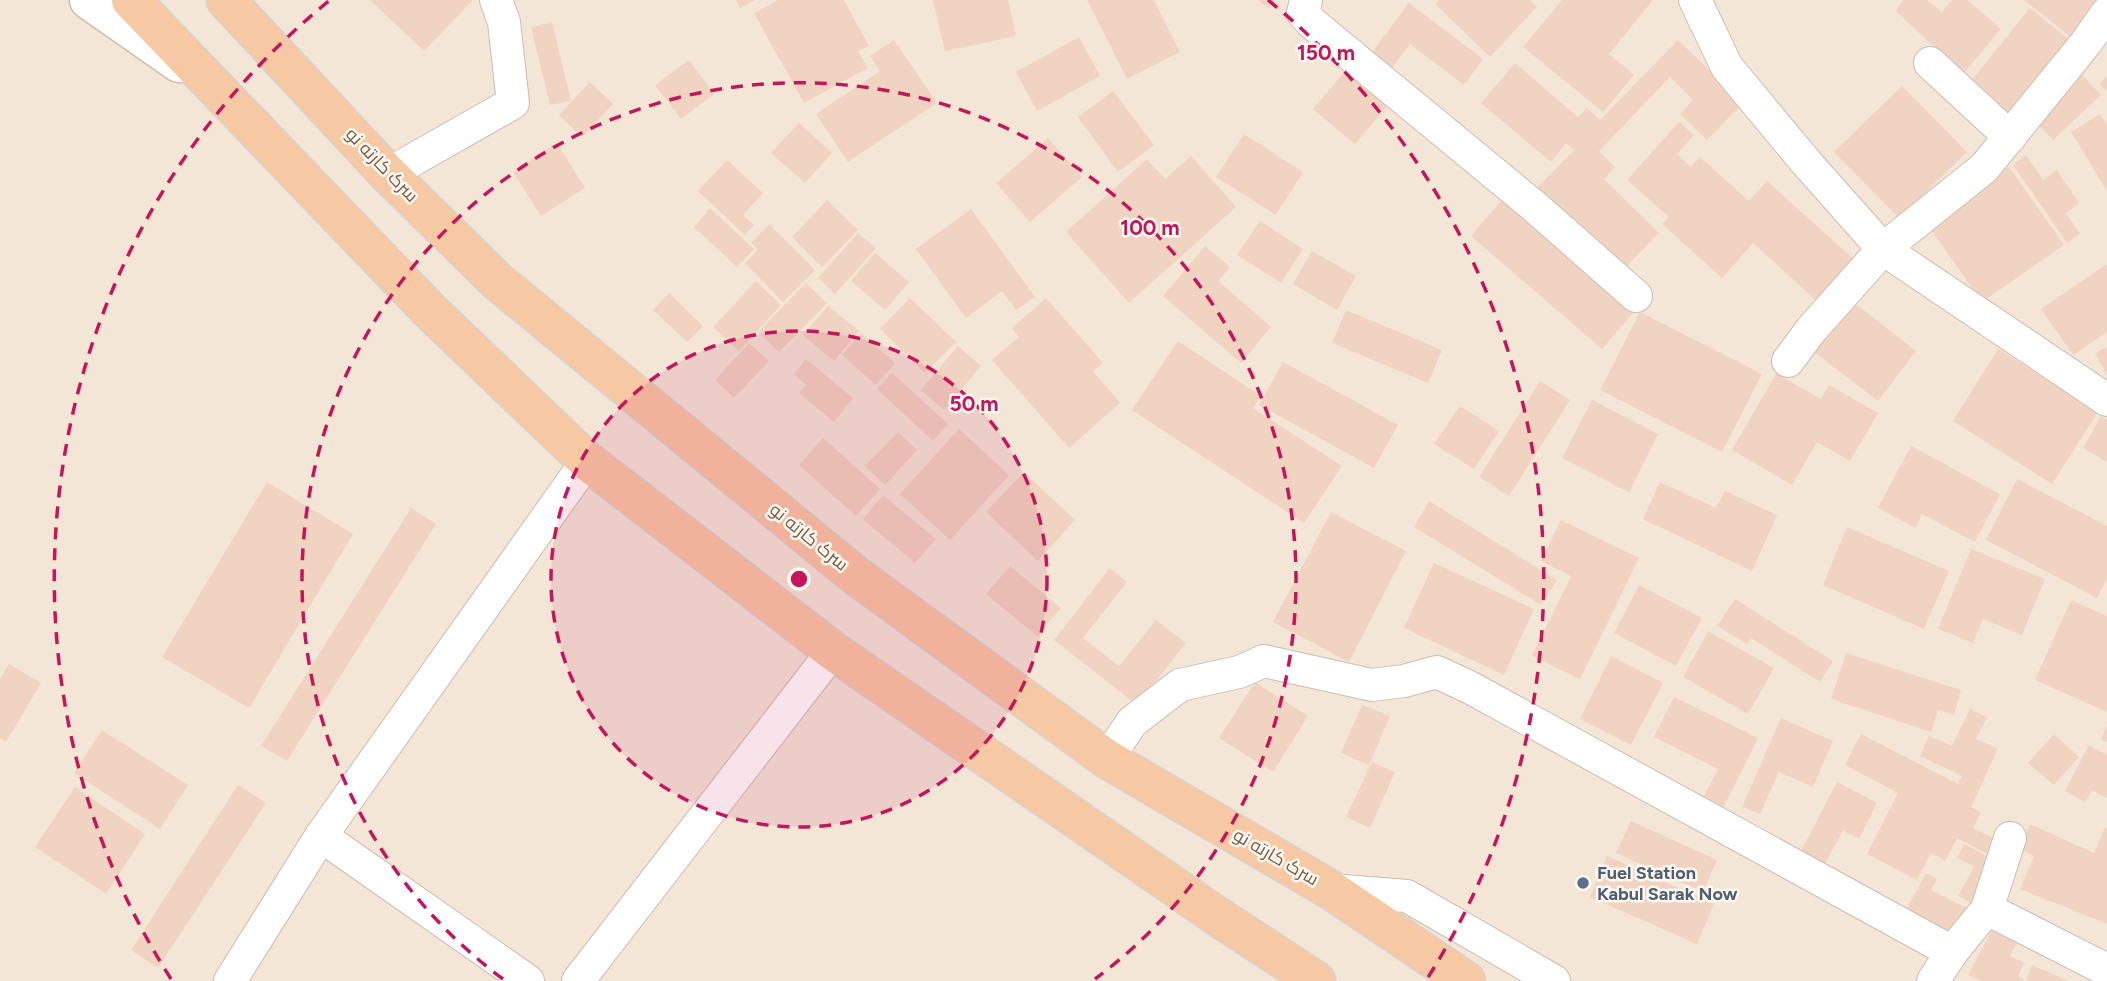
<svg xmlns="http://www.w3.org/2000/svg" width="2107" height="981" font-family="Figtree,Cairo,sans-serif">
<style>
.residential{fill:#f3e6d7}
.building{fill:#f0d4c1}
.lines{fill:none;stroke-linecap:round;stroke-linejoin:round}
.minor-casing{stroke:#cebcaf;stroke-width:34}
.secondary-casing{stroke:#d0bdac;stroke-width:41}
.trunk-casing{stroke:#d9d1cd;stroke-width:41}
.minor{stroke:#fff;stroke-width:32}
.secondary{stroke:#fff;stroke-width:38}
.trunk{stroke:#f6c8a3;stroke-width:38}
.ring{fill:none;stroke:#c2185b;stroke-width:3.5;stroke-dasharray:12 9}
.service-dot{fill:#5c6f8a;stroke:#fef8ef;stroke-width:2.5}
.labels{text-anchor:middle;stroke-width:5;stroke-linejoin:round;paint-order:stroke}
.street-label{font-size:18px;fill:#765b4d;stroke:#fef8ef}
.service-label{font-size:18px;font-weight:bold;fill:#4e5e75;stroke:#fef8ef;text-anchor:start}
.centre{fill:#c2185b;stroke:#fef8ef;stroke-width:3.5}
.ring-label{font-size:21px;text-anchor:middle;font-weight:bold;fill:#c2185b;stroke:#fef8ef;stroke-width:5;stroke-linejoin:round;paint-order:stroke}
</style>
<rect width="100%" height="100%" fill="#fcf4e9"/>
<rect class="residential" x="0" y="0" width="2107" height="981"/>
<g class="building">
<path d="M 370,0 L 473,0 L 424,51 Z"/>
<path d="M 736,0 L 755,0 L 740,8 Z"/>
<path d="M 778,0 L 844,0 L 869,46 L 858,51 L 868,68 L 804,103 L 754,13 Z"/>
<path d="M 933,0 L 1008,0 L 1016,36 L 945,51 Z"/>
<path d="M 1087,0 L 1154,0 L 1180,52 L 1127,79 Z"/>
<path d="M 1258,0 L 1275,0 L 1269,8 Z"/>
<path d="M 1439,0 L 1530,0 L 1537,7 L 1490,57 L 1435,4 Z"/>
<path d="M 1562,0 L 1653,0 L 1609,54 L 1634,75 L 1603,112 L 1523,47 Z"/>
<path d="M 1903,0 L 1927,0 L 1942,12 L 1952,0 L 1967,0 L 2001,29 L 1963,74 L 1896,11 Z"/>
<path d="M 2024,0 L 2107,0 L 2077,42 Z"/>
<path d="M 1409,3 L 1483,59 L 1464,85 L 1410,44 L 1384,78 L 1364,63 Z"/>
<path d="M 2030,8 L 2077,46 L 2014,124 L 1967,86 Z"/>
<path d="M 552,22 L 571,101 L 550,105 L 531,27 Z"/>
<path d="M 1079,37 L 1100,76 L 1037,111 L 1016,72 Z"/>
<path d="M 894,40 L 937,103 L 848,162 L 816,114 L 880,71 L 870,56 Z"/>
<path d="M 1678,40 L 1743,103 L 1707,140 L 1680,114 L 1693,100 L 1670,77 L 1599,151 L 1615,167 L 1604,179 L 1659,233 L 1620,273 L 1534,191 L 1574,150 L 1566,143 L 1551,162 L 1481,103 L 1515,63 L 1578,117 L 1587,108 L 1600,120 Z"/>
<path d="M 689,60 L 714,94 L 681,119 L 655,85 Z"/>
<path d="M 1353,62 L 1395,97 L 1355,144 L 1313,109 Z"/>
<path d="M 2082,75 L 2101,95 L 2053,140 L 2034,120 Z"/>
<path d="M 2107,76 L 2107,91 L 2099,84 Z"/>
<path d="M 590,82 L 613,104 L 582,137 L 559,115 Z"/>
<path d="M 1902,86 L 1967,152 L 1899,218 L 1834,152 Z"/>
<path d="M 1113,91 L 1154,145 L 1118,172 L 1078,117 Z"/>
<path d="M 2100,114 L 2107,125 L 2107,191 L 2071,132 Z"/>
<path d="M 1679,122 L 1694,135 L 1677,154 L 1691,167 L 1700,157 L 1749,201 L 1767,181 L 1857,262 L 1819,303 L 1753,243 L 1722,278 L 1662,224 L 1669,217 L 1627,180 Z"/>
<path d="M 799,123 L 832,153 L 805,183 L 771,153 Z"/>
<path d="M 1244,134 L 1303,172 L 1276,215 L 1216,177 Z"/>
<path d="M 1048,138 L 1082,177 L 1030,222 L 996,183 Z"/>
<path d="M 557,143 L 585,188 L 541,216 L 513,172 Z"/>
<path d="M 2026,155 L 2043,180 L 2057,170 L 2079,203 L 2066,213 L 2080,234 L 2067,243 L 2013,165 Z"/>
<path d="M 1191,156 L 1236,207 L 1129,303 L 1066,232 L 1147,159 L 1165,179 Z"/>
<path d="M 727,160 L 763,193 L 743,215 L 754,225 L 745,235 L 698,191 Z"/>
<path d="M 2009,167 L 2064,245 L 1982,302 L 1927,224 Z"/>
<path d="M 1507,194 L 1638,307 L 1602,349 L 1471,236 Z"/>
<path d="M 827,200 L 858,230 L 822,267 L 792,237 Z"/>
<path d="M 710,208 L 754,249 L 737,267 L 694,227 Z"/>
<path d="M 971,209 L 1035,297 L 1016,310 L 1002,291 L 966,318 L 916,249 Z"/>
<path d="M 1260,221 L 1303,249 L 1281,283 L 1237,255 Z"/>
<path d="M 769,224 L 815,270 L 783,302 L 745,263 L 758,250 L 751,243 Z"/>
<path d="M 858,233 L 876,248 L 835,294 L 818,278 Z"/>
<path d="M 1205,246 L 1230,267 L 1218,281 L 1271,327 L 1241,363 L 1163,296 Z"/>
<path d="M 1312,251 L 1356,276 L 1337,310 L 1293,284 Z"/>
<path d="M 875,253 L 909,282 L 885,310 L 851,281 Z"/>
<path d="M 2107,264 L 2107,332 L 2073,355 L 2041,309 Z"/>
<path d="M 756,281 L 781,305 L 739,351 L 713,327 Z"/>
<path d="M 806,283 L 827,303 L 779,352 L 758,332 Z"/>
<path d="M 669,293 L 703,326 L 687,342 L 653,310 Z"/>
<path d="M 910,298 L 956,342 L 925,373 L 880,329 Z"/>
<path d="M 1046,298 L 1103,363 L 1093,371 L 1120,403 L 1069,448 L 992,360 L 1019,337 L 1012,328 Z"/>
<path d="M 1848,298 L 1916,351 L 1878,401 L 1809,348 Z"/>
<path d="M 828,306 L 859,331 L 834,361 L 803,335 Z"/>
<path d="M 1346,310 L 1442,350 L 1428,383 L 1332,343 Z"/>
<path d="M 1640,312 L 1762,374 L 1722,452 L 1600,390 Z"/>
<path d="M 861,333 L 895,363 L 876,385 L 842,355 Z"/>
<path d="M 1178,341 L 1261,396 L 1253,408 L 1342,466 L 1304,523 L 1132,410 Z"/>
<path d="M 749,343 L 769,361 L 734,398 L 715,380 Z"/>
<path d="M 958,346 L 981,366 L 944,410 L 921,390 Z"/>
<path d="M 2107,347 L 2107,376 L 2095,353 Z"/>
<path d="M 1998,349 L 2098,412 L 2052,484 L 1953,421 Z"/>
<path d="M 806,359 L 853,398 L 834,422 L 799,393 L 806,385 L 794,374 Z"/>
<path d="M 1283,362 L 1398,425 L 1374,468 L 1259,405 Z"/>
<path d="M 892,373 L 948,424 L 933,441 L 877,389 Z"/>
<path d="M 1776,374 L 1821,399 L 1829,385 L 1878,413 L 1850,461 L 1817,442 L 1792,485 L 1732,450 Z"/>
<path d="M 1540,381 L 1570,400 L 1509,496 L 1479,477 Z"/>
<path d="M 1592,400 L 1658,434 L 1629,492 L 1562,458 Z"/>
<path d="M 1460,406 L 1499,431 L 1474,469 L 1434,444 Z"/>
<path d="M 2101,416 L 2107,420 L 2107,462 L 2083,448 Z"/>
<path d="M 959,429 L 1009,475 L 950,540 L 900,494 Z"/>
<path d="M 898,432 L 917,450 L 885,485 L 865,466 Z"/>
<path d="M 823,438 L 880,489 L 856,516 L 799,465 Z"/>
<path d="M 1911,446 L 2000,494 L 1975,542 L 1922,514 L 1915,528 L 1878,508 Z"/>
<path d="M 1024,472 L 1075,520 L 1038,561 L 986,512 Z"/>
<path d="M 2017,479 L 2107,526 L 2107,578 L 2097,598 L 1986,540 Z"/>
<path d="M 267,482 L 353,534 L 249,708 L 162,657 Z"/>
<path d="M 1660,482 L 1716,508 L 1725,491 L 1777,515 L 1752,571 L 1643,519 Z"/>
<path d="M 883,495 L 936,539 L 915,563 L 863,519 Z"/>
<path d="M 1429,501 L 1557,580 L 1541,605 L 1414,527 Z"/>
<path d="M 411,508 L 436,524 L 287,761 L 261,746 Z"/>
<path d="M 1331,512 L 1406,551 L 1349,662 L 1273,622 Z"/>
<path d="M 1561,520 L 1639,558 L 1580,679 L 1532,656 L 1571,576 L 1541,561 Z"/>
<path d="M 1847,527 L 1949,571 L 1924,629 L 1823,585 Z"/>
<path d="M 1971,549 L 2045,579 L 2022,635 L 1983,619 L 1973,643 L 1938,629 Z"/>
<path d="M 1434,563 L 1534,609 L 1504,675 L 1404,628 Z"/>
<path d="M 1010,566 L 1061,608 L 1037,636 L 986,594 Z"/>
<path d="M 1110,568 L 1127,582 L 1083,638 L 1119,666 L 1156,620 L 1186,643 L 1137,705 L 1054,640 Z"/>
<path d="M 1639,585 L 1702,618 L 1676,666 L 1614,633 Z"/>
<path d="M 1735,599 L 1833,661 L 1820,682 L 1751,638 L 1747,644 L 1717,626 Z"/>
<path d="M 2071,600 L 2107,616 L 2107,712 L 2035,680 Z"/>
<path d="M 1708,631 L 1774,668 L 1748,714 L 1683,677 Z"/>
<path d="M 1846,653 L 1961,690 L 1954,715 L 1938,710 L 1931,732 L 1831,699 Z"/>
<path d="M 1611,656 L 1663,683 L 1631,745 L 1580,719 Z"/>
<path d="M 9,664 L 41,683 L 6,742 L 0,738 L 0,679 Z"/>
<path d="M 1255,682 L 1308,716 L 1273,772 L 1219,738 Z"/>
<path d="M 1674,697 L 1758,738 L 1722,810 L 1702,800 L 1718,769 L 1654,737 Z"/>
<path d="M 1362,705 L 1390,716 L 1369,765 L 1341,753 Z"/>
<path d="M 1970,709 L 1987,717 L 1976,739 L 1998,749 L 1971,807 L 1981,812 L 1973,828 L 2005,844 L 1997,859 L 1957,838 L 1945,861 L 1931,853 L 1917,880 L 1867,854 L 1898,793 L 1845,765 L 1861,734 L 1958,784 L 1962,776 L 1920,756 L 1929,736 L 1952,746 Z"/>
<path d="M 1781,718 L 1833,741 L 1813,787 L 1779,772 L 1760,814 L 1742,807 Z"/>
<path d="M 2107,725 L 2107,742 L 2101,740 Z"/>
<path d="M 102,730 L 188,785 L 160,829 L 74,773 Z"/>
<path d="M 2054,734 L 2079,757 L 2054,785 L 2028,763 Z"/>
<path d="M 2089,745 L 2107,755 L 2107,798 L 2092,790 L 2085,802 L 2065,791 Z"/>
<path d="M 1372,762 L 1395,772 L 1370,828 L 1346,817 Z"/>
<path d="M 1837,782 L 1877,803 L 1859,839 L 1843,830 L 1824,866 L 1800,853 Z"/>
<path d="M 238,785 L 266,803 L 158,968 L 131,950 Z"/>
<path d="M 75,787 L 145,834 L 106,894 L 35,847 Z"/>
<path d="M 1631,821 L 1717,860 L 1703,892 L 1616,853 Z"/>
<path d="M 2030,824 L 2094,853 L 2105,827 L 2107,828 L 2107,924 L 2020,889 L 2034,856 L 2019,849 Z"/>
<path d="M 1964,844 L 1996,861 L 1974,904 L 1958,896 L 1974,867 L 1957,858 Z"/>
<path d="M 1607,856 L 1714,904 L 1697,944 L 1590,897 Z"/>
<path d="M 1926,873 L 1937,879 L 1931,890 L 1966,908 L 1953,934 L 1906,910 Z"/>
<path d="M 1996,923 L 2021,935 L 2010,956 L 2024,963 L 2018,976 L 2024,979 L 2023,981 L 1981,981 L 1968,975 Z"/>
<path d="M 2032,965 L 2069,981 L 2026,981 Z"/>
</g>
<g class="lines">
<g class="minor-casing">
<g id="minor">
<path d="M 1306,0 L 1303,13 L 1312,23 L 1535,207 L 1636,296"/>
<path d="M 1695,0 L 1727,67 L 1805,161 L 1883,249 L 2107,400"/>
<path d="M 1930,63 L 2010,137"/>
<path d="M 388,174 L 513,103 L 504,22 L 496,0"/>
<path d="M 1788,361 L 1811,330 L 1883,249 L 1984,168 L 2085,44 L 2107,13"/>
<path d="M 1107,759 L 1132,722 L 1180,685 L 1239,672 L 1264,661 L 1372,685 L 1404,681 L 1437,672 L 1471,688 L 1952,952"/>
<path d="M 321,836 L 528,981"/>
<path d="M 1331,890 L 1407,896 L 1554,981"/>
<path d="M 1987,909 L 2107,970"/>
<path d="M 230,981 L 321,836 L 587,461"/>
<path d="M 578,981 L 833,651"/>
<path d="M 1933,981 L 1952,952 L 1987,909 L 2010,838"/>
</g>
</g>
<g class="secondary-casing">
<path id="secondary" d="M 89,0 L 179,63"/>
</g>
<g class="trunk-casing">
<g id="trunk">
<path d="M 131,0 L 430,311 L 587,461 L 833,651 L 1217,916 L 1316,981"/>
<path d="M 226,0 L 388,174 L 497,281 L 855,575 L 1107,759 L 1331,890 L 1466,981"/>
</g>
</g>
<use href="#minor" class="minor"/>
<use href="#secondary" class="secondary"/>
<use href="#trunk" class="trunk"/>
</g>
<circle cx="799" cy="579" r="248" fill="#c2185b" fill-opacity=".12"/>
<g class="ring">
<circle cx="799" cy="579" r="248"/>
<path d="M503 979A497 497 0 1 1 1095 979"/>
<path d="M171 979A745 745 0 0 1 330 0M1268 0A745 745 0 0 1 1427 979"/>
</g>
<circle class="service-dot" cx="1583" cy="883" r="7"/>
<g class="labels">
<g class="street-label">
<text transform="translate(382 165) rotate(46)" y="6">سرک کارته نو</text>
<text transform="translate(809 537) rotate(39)" y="6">سرک کارته نو</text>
<text transform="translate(1276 857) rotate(30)" y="6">سرک کارته نو</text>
</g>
<g class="service-label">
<text x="1597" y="879">Fuel Station<tspan x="1597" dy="21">Kabul Sarak Now</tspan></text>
</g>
</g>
<circle cx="799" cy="579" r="10" class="centre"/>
<g class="ring-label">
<text x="1326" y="60">150 m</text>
<text x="1150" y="235">100 m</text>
<text x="974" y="411">50 m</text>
</g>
</svg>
